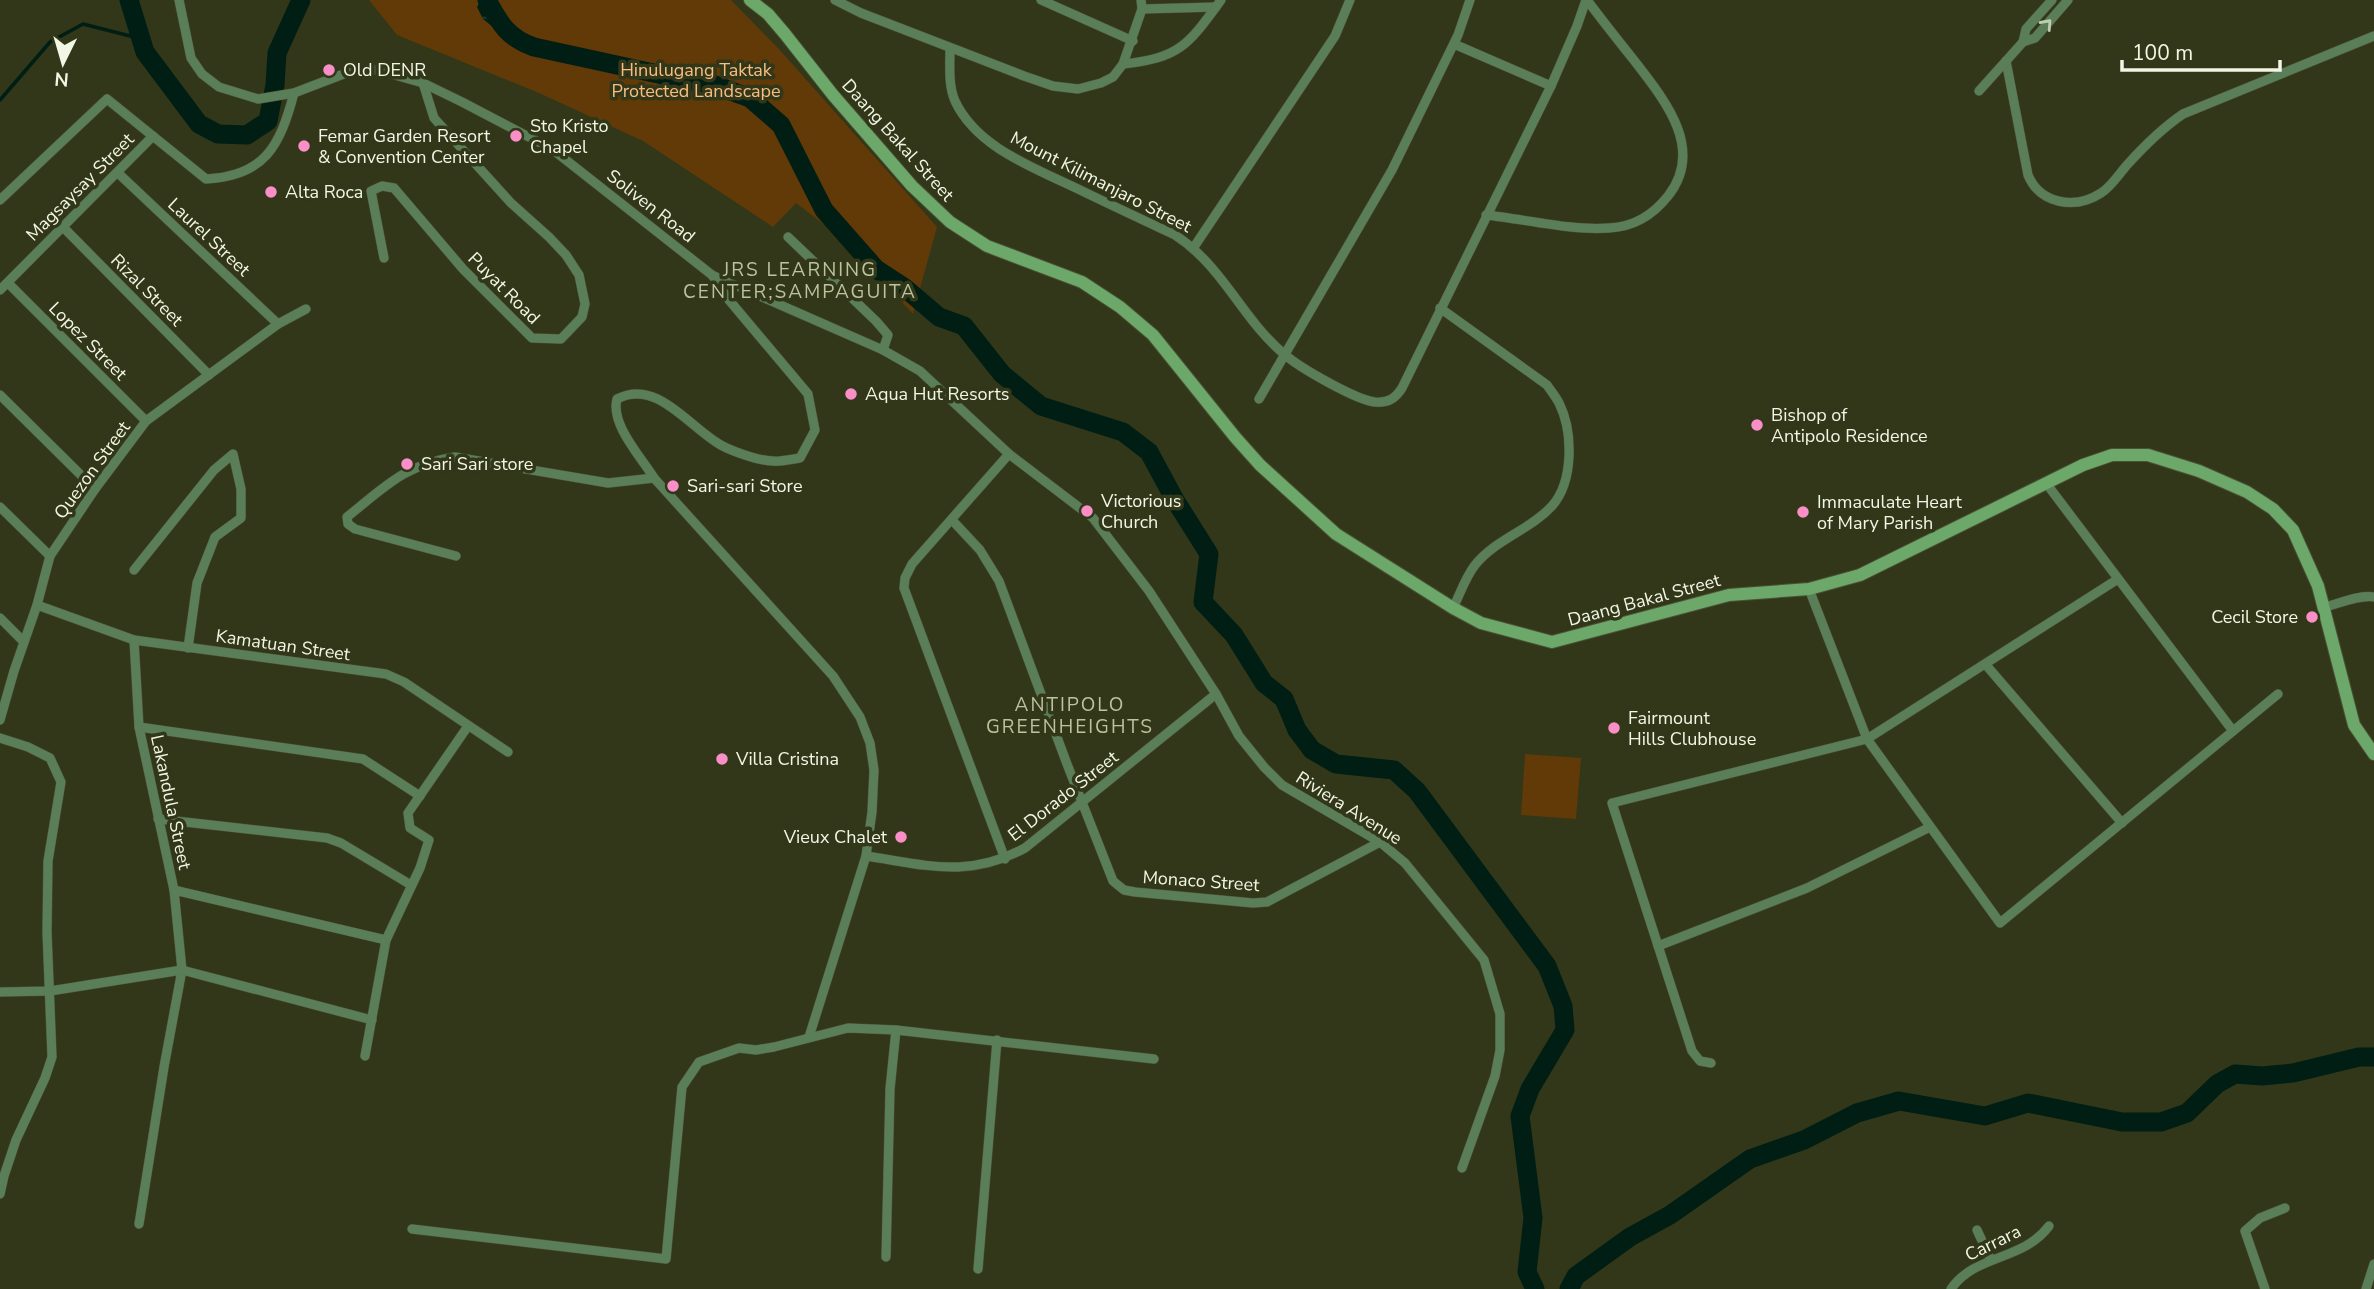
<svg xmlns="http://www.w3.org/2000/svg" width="2374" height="1289" font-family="'Nunito Sans',sans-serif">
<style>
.park{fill:#613a08}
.water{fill:url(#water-ripples)}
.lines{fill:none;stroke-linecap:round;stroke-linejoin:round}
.stream{stroke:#011e15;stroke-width:3.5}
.river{stroke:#011e15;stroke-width:19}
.street-casing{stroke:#4c5235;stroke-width:10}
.secondary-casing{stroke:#4c5235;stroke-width:14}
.street{stroke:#5a7e58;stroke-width:9}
.secondary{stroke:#6da86b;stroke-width:12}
.oneway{stroke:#bdccb3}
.poi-dot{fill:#fa8fc8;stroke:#313718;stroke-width:2.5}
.labels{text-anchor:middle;stroke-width:7;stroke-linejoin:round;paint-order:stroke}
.poi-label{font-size:18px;fill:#f2f6e4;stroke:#313718;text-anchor:start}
.park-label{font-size:18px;fill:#f9bd81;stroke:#313718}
.street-label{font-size:18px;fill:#f2f6e4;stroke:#313718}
.neighbourhood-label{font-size:19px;letter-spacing:2px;fill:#bbc39f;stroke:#313718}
</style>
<defs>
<pattern id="water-ripples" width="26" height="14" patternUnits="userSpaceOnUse" patternTransform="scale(1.75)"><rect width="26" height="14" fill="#011e15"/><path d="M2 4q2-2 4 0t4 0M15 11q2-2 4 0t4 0" fill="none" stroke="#263f37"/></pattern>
</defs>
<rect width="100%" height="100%" fill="#313718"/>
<g class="park">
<path d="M 369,0 L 731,0 L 779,49 L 937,227 L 913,314 L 847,242 L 796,203 L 773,227 L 643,141 L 539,93 L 397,35 Z"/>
<path d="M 1525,754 L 1581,758 L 1576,819 L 1521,815 Z"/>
</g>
<path class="water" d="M 481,0 L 496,0 L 510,29 L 534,47 L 515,45 L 483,19 L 477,7 Z"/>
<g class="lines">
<path class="stream" d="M 0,100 L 50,42 L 83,24 L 142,39"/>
<g class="river">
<path d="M 129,0 L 145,52 L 199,124 L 218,134 L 247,135 L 268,121 L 275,85 L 277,53 L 301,0"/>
<path d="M 487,0 C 500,24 508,38 534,47 L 681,79 L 712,84 L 750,98 L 781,125 L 824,210 L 876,269 L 905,288 L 939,317 L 964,326 L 1002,374 L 1041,406 L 1123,432 L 1149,452 L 1175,500 L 1209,554 L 1203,602 L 1234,635 L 1264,683 L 1284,699 L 1297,730 L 1312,750 L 1336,764 L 1394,770 L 1417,791 L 1547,966 L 1563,1006 L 1565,1030 L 1530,1089 L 1520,1116 L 1533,1218 L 1527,1272 L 1535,1289"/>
<path d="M 1569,1289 L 1576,1276 L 1630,1237 L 1670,1215 L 1750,1159 L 1804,1140 L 1857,1113 L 1899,1101 L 1985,1116 L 2028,1103 L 2122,1122 L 2161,1122 L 2187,1113 L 2217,1084 L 2235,1074 L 2262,1076 L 2293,1073 L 2359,1057 L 2374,1057"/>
</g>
<g class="street-casing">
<g id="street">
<path d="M 179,0 L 191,58 L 202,74 L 219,87 L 258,99 L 294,93 L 354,70 L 377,70 L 423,83 L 462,102 L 552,149 L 712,275 L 883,350 L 920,371 L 1009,454 L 1093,518 L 1149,591 L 1216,694 L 1239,736 L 1264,767 L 1282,785 L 1380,842 L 1405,863 L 1484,960 L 1500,1014 L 1500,1050 L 1495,1076 L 1462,1168"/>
<path d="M 835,0 L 861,13 L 1024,76 L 1053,86 L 1078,89 L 1101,83 L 1113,77 L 1123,64 L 1142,9 L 1141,0"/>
<path d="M 1041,0 L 1133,41"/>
<path d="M 1142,9 L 1216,7"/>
<path d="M 2023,42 L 2026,29 L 2052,0"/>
<path d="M 1454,44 L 1551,86"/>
<path d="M 950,48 C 950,65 948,85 955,101 C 977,148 1035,168 1078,189 C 1111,205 1143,220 1175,235 C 1223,266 1242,319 1284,354 C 1300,368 1356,400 1375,402 C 1388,403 1395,399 1402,388 L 1551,86 L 1577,26 L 1586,0"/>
<path d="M 2006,61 L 2028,175 C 2040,204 2075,210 2101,193 C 2111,187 2119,174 2127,165 C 2145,145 2161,129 2183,114 L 2374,36"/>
<path d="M 1123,64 C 1180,58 1188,45 1221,0"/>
<path d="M 1979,91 L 2023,42 L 2035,38 L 2068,0"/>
<path d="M 118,173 L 278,324"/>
<path d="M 0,200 L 107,99 L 206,179 C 265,176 280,146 294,93"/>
<path d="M 1486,215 C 1524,219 1572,231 1609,228 C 1633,227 1653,215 1668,196 C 1706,148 1663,98 1633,59 C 1617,39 1602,20 1587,0"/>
<path d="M 63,227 L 209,375"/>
<path d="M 788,237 L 876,321 L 888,335 L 883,350"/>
<path d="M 1194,247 L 1335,36 L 1350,0"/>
<path d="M 384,258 L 371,191 L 382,186 L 394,188 L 463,269 L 532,338 L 561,339 L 582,317 L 585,304 L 579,275 L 566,255 L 549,237 L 511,203 L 434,118 L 423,83"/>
<path d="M 712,275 L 729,300 L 808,394 L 815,430 L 800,458 C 792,459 782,462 773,461 C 759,461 727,450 716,442 C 686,423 655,379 617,399 C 610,424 641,457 654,478 L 833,676 L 860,717 L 870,743 L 874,770 L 872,812 L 866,856 L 809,1037"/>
<path d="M 8,283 L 146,421"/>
<path d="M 0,290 L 153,136"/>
<path d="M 1440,308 L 1547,385 C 1551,391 1556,397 1559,403 C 1573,431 1574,481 1552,506 C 1530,530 1496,539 1475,565 C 1465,578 1460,594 1453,608"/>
<path d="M 0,395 L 95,489"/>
<path d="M 1259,399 L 1392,170 L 1458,35 L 1470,0"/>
<path d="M 2046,483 L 2233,731"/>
<path d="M 0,507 L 50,556"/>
<path d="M 952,520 L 980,550 L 999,581 L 1067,764 L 1113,881 L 1124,890 L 1135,892 L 1253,903 L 1267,902 L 1380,842"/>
<path d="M 456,556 L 355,529 L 348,524 L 347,517 C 386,486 404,465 455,457 L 608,483 L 654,478"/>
<path d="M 134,570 L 214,470 L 233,454 L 241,489 L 241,518 L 215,537 L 197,583 L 188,648"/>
<path d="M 1809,589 L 1867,739 L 2000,923 L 2278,694"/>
<path d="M 37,605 L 134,640 L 386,674 L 404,682 L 508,752"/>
<path d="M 2324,607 C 2338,604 2361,594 2374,597"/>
<path d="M 0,618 L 24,642"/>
<path d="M 134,640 L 139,727 L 174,890 L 182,970 L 164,1067 L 139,1224"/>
<path d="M 1986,665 L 2122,823"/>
<path d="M 0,720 L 14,671 L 37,605 L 50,556 L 95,489 L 146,421 L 278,324 L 306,309"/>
<path d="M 139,727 L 363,759 L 420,796"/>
<path d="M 0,738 L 28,747 L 50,758 L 61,782 L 48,861 L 47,932 L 52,1057 L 45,1078 L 16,1140 L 4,1176 L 0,1194"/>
<path d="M 158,819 L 327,838 L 341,843 L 411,885"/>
<path d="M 866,856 C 927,865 968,879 1025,848 L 1216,694"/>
<path d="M 1005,859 L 904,588 L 905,578 L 912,564 L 1009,454"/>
<path d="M 174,890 L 386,940"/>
<path d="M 1658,946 L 1807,888 L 1930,827"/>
<path d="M 0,992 L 50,991 L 182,970 L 372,1020"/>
<path d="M 365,1056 L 386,940 L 420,868 L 429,840 L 410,828 L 408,813 L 468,726"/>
<path d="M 1711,1063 L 1700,1061 L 1692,1051 L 1612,803 L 1867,739 L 2118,579"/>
<path d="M 412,1229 L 666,1259 L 682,1087 L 699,1062 L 739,1048 L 756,1050 L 774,1047 L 848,1028 L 896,1030 L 1154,1059"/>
<path d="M 1977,1230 L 1991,1260"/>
<path d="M 886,1257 L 890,1089 L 896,1030"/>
<path d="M 978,1269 L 997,1040"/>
<path d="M 1951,1289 C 1975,1254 2023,1261 2049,1226"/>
<path d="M 2265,1289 L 2245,1231 L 2260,1218 L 2285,1208"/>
<path d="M 2366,1289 L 2374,1264"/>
</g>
</g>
<g class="secondary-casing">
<path id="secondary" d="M 750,0 L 768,14 L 785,34 L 833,95 L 912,186 L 950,222 L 987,246 L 1082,282 L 1120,307 L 1153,335 L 1235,437 L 1260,465 L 1336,534 L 1453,608 L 1481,623 L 1552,642 L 1729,595 L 1809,589 L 1860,575 L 2083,465 L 2112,455 L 2148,455 L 2199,471 L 2247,492 L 2273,509 L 2293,530 L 2318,586 L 2354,725 L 2374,754"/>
</g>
<use href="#street" class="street"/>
<use href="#secondary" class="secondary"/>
</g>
<defs><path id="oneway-chevron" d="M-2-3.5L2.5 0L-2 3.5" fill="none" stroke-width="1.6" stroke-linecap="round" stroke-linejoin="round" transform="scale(1.75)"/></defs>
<use class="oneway" href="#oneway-chevron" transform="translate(2047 24) rotate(-48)"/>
<g class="poi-dot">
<circle cx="329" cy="70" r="7"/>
<circle cx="516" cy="136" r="7"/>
<circle cx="304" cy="146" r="7"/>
<circle cx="271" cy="192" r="7"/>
<circle cx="851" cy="394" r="7"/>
<circle cx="1757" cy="425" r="7"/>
<circle cx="407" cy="464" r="7"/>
<circle cx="673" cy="486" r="7"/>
<circle cx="1087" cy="511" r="7"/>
<circle cx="1803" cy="512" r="7"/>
<circle cx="2312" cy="617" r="7"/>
<circle cx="1614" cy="728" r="7"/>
<circle cx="722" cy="759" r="7"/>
<circle cx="901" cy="837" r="7"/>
</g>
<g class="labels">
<g class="poi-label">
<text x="343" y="76">Old DENR</text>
<text x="530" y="132">Sto Kristo<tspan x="530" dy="21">Chapel</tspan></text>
<text x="318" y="142">Femar Garden Resort<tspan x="318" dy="21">&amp; Convention Center</tspan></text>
<text x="285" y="198">Alta Roca</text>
<text x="865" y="400">Aqua Hut Resorts</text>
<text x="1771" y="421">Bishop of<tspan x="1771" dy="21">Antipolo Residence</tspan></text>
<text x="421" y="470">Sari Sari store</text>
<text x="687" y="492">Sari-sari Store</text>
<text x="1101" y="507">Victorious<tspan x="1101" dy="21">Church</tspan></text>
<text x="1817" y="508">Immaculate Heart<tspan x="1817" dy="21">of Mary Parish</tspan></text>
<text x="2298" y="623" text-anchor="end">Cecil Store</text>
<text x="1628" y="724">Fairmount<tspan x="1628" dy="21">Hills Clubhouse</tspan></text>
<text x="736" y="765">Villa Cristina</text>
<text x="887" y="843" text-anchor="end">Vieux Chalet</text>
</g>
<g class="park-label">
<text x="696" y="76">Hinulugang Taktak<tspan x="696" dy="21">Protected Landscape</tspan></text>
</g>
<g class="street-label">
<text transform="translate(898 140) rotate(48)" y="6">Daang Bakal Street</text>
<text transform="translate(1101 182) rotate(27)" y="6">Mount Kilimanjaro Street</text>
<text transform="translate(80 187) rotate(-45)" y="6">Magsaysay Street</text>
<text transform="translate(651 206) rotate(38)" y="6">Soliven Road</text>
<text transform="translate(209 237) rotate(43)" y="6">Laurel Street</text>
<text transform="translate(504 288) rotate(45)" y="6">Puyat Road</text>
<text transform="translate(147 290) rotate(45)" y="6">Rizal Street</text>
<text transform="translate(88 341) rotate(45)" y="6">Lopez Street</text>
<text transform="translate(92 470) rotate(-54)" y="6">Quezon Street</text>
<text transform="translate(1644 600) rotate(-15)" y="6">Daang Bakal Street</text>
<text transform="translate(283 645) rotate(8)" y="6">Kamatuan Street</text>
<text transform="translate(1063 796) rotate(-38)" y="6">El Dorado Street</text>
<text transform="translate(171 802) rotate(78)" y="6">Lakandula Street</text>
<text transform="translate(1349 808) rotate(32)" y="6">Riviera Avenue</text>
<text transform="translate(1201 881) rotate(4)" y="6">Monaco Street</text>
<text transform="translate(1993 1243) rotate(-26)" y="6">Carrara</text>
</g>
<g class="neighbourhood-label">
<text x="800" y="276">JRS LEARNING<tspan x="800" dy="22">CENTER;SAMPAGUITA</tspan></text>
<text x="1070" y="711">ANTIPOLO<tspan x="1070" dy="22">GREENHEIGHTS</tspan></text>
</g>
</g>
<g transform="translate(63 63) rotate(185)" stroke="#313718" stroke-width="5" paint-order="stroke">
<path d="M0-5L12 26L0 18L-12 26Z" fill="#f2f6e4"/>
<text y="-10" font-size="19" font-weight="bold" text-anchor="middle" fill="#f2f6e4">N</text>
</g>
<path d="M2122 60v10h158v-10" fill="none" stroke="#f2f6e4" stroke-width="3.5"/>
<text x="2132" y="60" font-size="21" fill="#f2f6e4" stroke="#313718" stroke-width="5" paint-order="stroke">100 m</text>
</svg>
